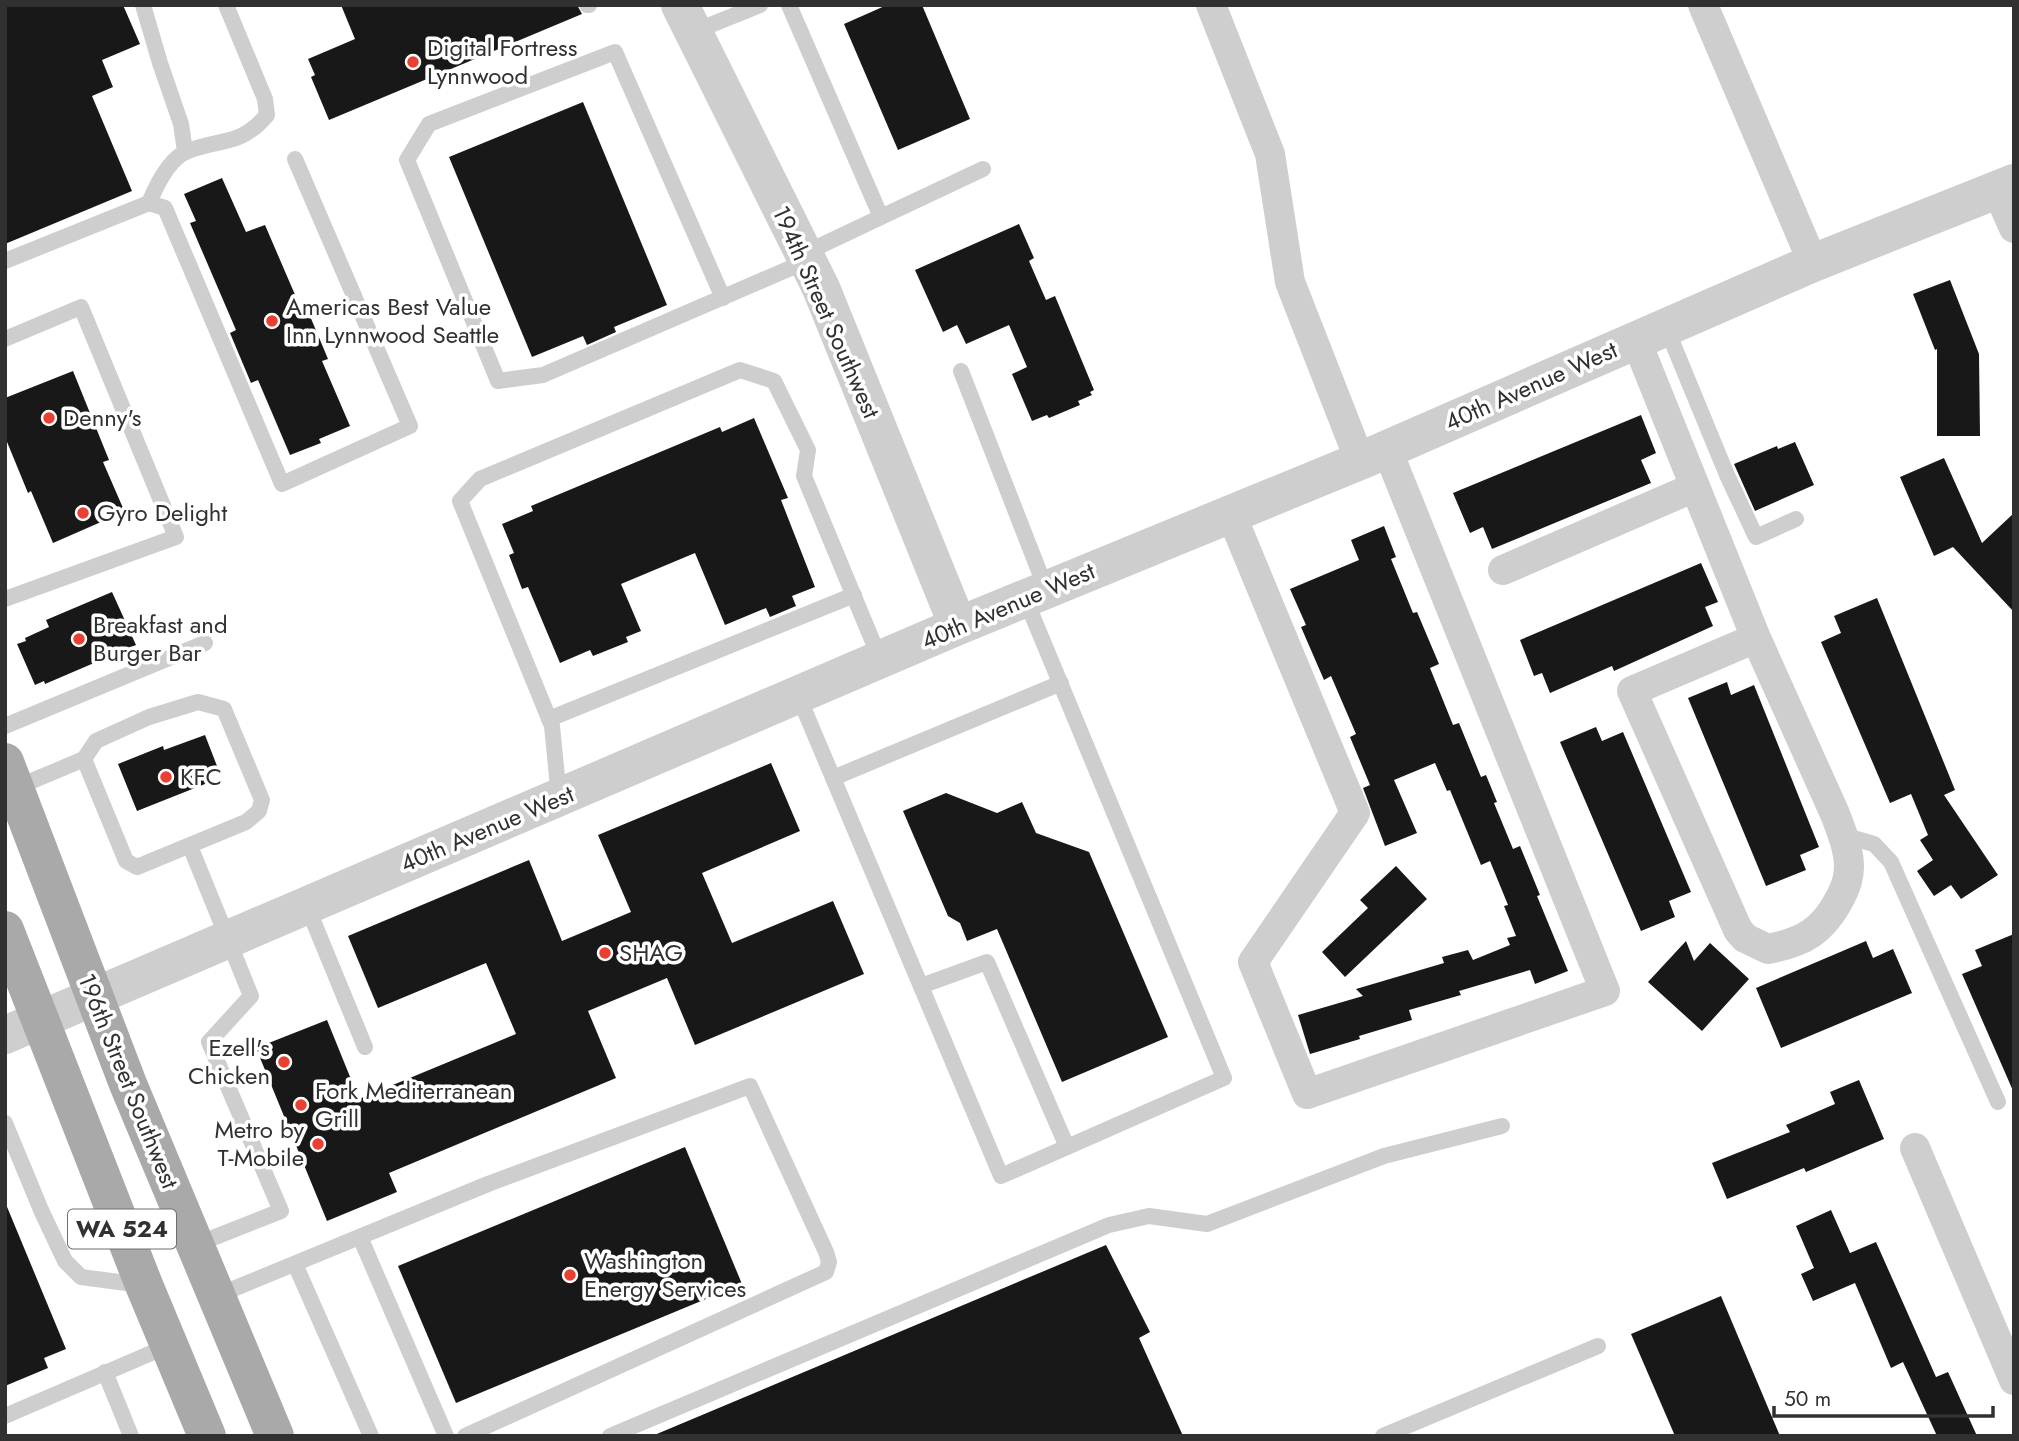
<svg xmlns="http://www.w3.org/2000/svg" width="2019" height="1441" font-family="Jost,sans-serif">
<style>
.building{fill:#181818}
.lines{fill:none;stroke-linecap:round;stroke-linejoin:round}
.service{stroke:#cecece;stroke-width:16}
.minor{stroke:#cecece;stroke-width:30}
.tertiary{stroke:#cecece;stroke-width:38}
.primary{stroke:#a9a9a9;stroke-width:38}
.poi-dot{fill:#e94032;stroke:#fff;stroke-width:2.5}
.labels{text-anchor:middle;stroke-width:7;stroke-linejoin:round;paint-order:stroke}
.shield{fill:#fff;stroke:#6f6f6f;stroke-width:2}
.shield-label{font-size:23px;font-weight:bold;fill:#313131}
.poi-label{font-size:24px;fill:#313131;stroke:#fff;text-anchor:start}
.street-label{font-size:24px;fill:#313131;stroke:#fff}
</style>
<rect width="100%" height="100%" fill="#fff"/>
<g class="building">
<path d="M 5,5 L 123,5 L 140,44 L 102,60 L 113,87 L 92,96 L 132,191 L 5,244 Z"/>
<path d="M 341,5 L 577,5 L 582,14 L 329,120 L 311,77 L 315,75 L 308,59 L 355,39 Z"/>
<path d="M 887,5 L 922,5 L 970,119 L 898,150 L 844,24 Z"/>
<path d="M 583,102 L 667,305 L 614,327 L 616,332 L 587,345 L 583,336 L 532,357 L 449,157 Z"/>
<path d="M 222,178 L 246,232 L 265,225 L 302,311 L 307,309 L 328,359 L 322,361 L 350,426 L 319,439 L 321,443 L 290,455 L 258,380 L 251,383 L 230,333 L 236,330 L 190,223 L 196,221 L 184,194 Z"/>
<path d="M 1019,224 L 1034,258 L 1029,261 L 1046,300 L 1055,296 L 1094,390 L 1090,392 L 1092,395 L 1078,401 L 1080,405 L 1049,418 L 1047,415 L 1032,421 L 1012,374 L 1027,367 L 1009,325 L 966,344 L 957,325 L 943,332 L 915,270 Z"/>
<path d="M 1950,280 L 1979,354 L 1980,436 L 1937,436 L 1937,349 L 1935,350 L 1913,294 Z"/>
<path d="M 73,371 L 109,460 L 103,462 L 123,508 L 99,518 L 101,522 L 53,543 L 31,491 L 28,493 L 5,437 L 5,398 Z"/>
<path d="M 1641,415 L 1656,453 L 1641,460 L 1651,483 L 1492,549 L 1483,527 L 1470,533 L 1453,493 Z"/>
<path d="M 754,418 L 788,498 L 781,500 L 815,587 L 792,596 L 796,606 L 770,617 L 766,608 L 725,625 L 695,553 L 621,584 L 641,631 L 626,637 L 628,642 L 593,656 L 590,650 L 560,663 L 528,587 L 522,589 L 509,555 L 514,553 L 502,524 L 533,511 L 531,506 L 720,427 L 722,432 Z"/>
<path d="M 1795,442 L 1814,485 L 1755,511 L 1734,464 L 1777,446 L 1778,449 Z"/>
<path d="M 1944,458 L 1982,543 L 2014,513 L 2014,612 L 1953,547 L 1934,556 L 1900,477 Z"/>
<path d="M 1384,526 L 1396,557 L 1391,559 L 1413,613 L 1417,612 L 1439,664 L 1430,668 L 1453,725 L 1459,723 L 1481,777 L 1486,775 L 1497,802 L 1494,803 L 1513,849 L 1520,846 L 1540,895 L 1537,896 L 1568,971 L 1535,984 L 1530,970 L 1459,991 L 1461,995 L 1409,1010 L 1412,1020 L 1359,1036 L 1360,1039 L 1310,1054 L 1298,1015 L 1363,996 L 1356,989 L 1444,963 L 1442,957 L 1468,950 L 1473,960 L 1510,945 L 1507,938 L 1516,936 L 1504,906 L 1508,905 L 1490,861 L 1481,865 L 1450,790 L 1447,791 L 1435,763 L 1394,780 L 1417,833 L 1385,846 L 1363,788 L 1370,785 L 1350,737 L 1356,734 L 1331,676 L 1324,680 L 1301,627 L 1306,625 L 1290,589 L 1359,560 L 1351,540 Z"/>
<path d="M 1701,563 L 1718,602 L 1705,607 L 1713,626 L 1614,671 L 1612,666 L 1550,693 L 1542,673 L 1534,676 L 1520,640 Z"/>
<path d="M 112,592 L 136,645 L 45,684 L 44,681 L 35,685 L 17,644 L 26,641 L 25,638 L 49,627 L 46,620 Z"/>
<path d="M 1877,598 L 1955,790 L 1944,795 L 1998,875 L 1961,899 L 1951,885 L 1934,896 L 1917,871 L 1933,860 L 1920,840 L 1928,835 L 1911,794 L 1890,803 L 1821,642 L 1841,633 L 1834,616 Z"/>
<path d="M 1727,682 L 1731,695 L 1754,685 L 1819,847 L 1800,855 L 1806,870 L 1766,886 L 1688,698 Z"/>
<path d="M 1596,727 L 1602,741 L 1623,732 L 1691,892 L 1669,901 L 1675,917 L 1641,931 L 1560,742 Z"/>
<path d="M 205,735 L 217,766 L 205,770 L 210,782 L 137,811 L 118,764 L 163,746 L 164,750 Z"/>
<path d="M 771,763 L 800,831 L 702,873 L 732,943 L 833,901 L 864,974 L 695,1045 L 667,978 L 588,1011 L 616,1078 L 389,1173 L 397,1192 L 327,1221 L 256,1048 L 327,1020 L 359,1099 L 516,1034 L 486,963 L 378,1008 L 348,936 L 529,860 L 562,941 L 631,912 L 598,835 Z"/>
<path d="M 946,793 L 997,813 L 1022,802 L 1036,833 L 1089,852 L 1168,1037 L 1062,1082 L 997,929 L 967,941 L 960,923 L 948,916 L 903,811 Z"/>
<path d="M 1396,866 L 1427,899 L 1345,977 L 1322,952 L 1368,908 L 1360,900 Z"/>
<path d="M 2014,934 L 2014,1093 L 1962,974 L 1982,966 L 1975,950 Z"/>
<path d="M 1686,941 L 1694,961 L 1710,943 L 1749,979 L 1702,1031 L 1648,982 Z"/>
<path d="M 1866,941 L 1873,958 L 1893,949 L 1912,993 L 1781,1048 L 1756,988 Z"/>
<path d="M 1859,1080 L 1884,1139 L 1806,1172 L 1804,1168 L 1727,1199 L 1712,1163 L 1790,1132 L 1786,1125 L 1835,1104 L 1830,1092 Z"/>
<path d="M 685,1147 L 742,1284 L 456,1403 L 398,1266 Z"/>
<path d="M 5,1202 L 66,1349 L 44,1358 L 48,1368 L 5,1386 Z"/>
<path d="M 1831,1210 L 1850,1253 L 1876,1242 L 1936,1377 L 1948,1372 L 1977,1436 L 1937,1436 L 1903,1362 L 1891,1368 L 1855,1283 L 1813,1301 L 1801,1274 L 1814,1268 L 1796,1226 Z"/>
<path d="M 1106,1245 L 1150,1332 L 1139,1338 L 1183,1436 L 652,1436 Z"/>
<path d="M 1721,1296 L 1780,1436 L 1675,1436 L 1631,1334 Z"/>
</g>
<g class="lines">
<g class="service">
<path d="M 143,5 L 160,63 L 181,124 L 185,151"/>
<path d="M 587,5 L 589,5"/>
<path d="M 789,5 L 881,217 L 803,254"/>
<path d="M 693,32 L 760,5"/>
<path d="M 149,203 C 156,186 169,158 188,151 C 220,138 240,147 267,115 L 265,99 L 226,5"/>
<path d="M 881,217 L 983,169"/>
<path d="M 5,261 L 149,203 L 165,208 L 282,484 L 410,426 L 295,159"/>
<path d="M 723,298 L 615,52 L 429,124 L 407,160 L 498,381 L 543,375 L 807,261"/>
<path d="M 1666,327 L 1727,475 L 1756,537 L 1796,519"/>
<path d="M 5,339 L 81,307 L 176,537 L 5,599"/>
<path d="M 961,371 L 1046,589"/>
<path d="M 798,695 L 1001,1176 L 1224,1078 L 1025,598"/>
<path d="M 549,719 L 854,595"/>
<path d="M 5,726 L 205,643"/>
<path d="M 833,778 L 1061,683"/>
<path d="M 15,788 L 84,759 L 96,741 L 149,717 L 198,702 L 224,709 L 262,800 L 259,811 L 246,822 L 137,867 L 126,861 L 84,759"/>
<path d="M 559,797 L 552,726 L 460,501 L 480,479 L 740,370 L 774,381 L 808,450 L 804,476 L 880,659"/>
<path d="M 1843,835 L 1874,844 L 1891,862 L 1998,1102"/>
<path d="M 190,846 L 251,996 L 209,1042 L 281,1211 L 195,1245"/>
<path d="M 307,906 L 365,1047"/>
<path d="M 921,986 L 987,962 L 1067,1147"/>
<path d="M 5,1123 L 41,1210 L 65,1261 L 81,1277 L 142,1285"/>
<path d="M 360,1237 L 446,1436"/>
<path d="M 295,1264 L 371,1436"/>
<path d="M 216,1296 L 488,1184 L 750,1086 L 826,1252 L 829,1262 L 826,1272 L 465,1436"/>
<path d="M 105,1372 L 131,1436"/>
<path d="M 5,1416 L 170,1345"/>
<path d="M 610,1436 L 1109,1225 L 1149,1216 L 1207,1224 L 1384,1156 L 1502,1126"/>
<path d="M 1383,1436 L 1598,1346"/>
</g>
<g class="minor">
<path d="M 1211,5 L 1270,154 L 1290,282 L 1360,461"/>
<path d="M 1703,5 L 1813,263"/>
<path d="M 1997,190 L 2014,228"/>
<path d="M 1636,340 L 1756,638 L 1835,814 C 1841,830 1849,849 1849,867 C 1849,877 1845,889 1840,898 C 1823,931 1804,942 1768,949 L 1745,938 L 1738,930 L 1632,691 L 1756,638"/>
<path d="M 1231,514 L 1355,813 L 1253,962 L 1307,1094 L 1605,991 L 1387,449"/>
<path d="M 1503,570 L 1695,487"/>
<path d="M 1915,1148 L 2014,1380"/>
</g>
<g class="tertiary">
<path d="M 680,5 L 821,288 L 958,626"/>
<path d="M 5,1035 L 958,626 L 1360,461 L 1813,263 L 2014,183"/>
</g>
<g class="primary">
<path d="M 5,762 L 128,1084 L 275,1436"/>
<path d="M 5,930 L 144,1285 L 207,1436"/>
</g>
</g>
<g class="poi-dot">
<circle cx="413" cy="62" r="7"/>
<circle cx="272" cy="321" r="7"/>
<circle cx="49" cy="418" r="7"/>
<circle cx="83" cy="513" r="7"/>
<circle cx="79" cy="639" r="7"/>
<circle cx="166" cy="777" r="7"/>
<circle cx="605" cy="953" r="7"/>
<circle cx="284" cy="1062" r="7"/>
<circle cx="301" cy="1105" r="7"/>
<circle cx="318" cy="1144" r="7"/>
<circle cx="570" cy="1275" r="7"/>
</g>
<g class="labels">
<rect class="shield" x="68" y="1209.5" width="108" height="39" rx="5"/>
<g class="shield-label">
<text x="122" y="1237">WA 524</text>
</g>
<g class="poi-label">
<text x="427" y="56">Digital Fortress<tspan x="427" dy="28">Lynnwood</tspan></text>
<text x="286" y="315">Americas Best Value<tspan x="286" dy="28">Inn Lynnwood Seattle</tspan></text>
<text x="63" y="426">Denny's</text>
<text x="97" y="521">Gyro Delight</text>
<text x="93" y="633">Breakfast and<tspan x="93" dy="28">Burger Bar</tspan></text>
<text x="180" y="785">KFC</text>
<text x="619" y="961">SHAG</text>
<text x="270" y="1056" text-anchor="end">Ezell's<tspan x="270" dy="28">Chicken</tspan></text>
<text x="315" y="1099">Fork Mediterranean<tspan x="315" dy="28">Grill</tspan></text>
<text x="304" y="1138" text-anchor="end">Metro by<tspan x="304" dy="28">T-Mobile</tspan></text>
<text x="584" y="1269">Washington<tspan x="584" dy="28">Energy Services</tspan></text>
</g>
<g class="street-label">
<text transform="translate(826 312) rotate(66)" y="8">194th Street Southwest</text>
<text transform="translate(1531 386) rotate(-24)" y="8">40th Avenue West</text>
<text transform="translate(1008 606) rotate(-23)" y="8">40th Avenue West</text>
<text transform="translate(487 829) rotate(-23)" y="8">40th Avenue West</text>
<text transform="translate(128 1081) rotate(68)" y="8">196th Street Southwest</text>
</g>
</g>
<rect width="2019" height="1441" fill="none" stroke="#313131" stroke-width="14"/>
<path d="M1774 1406v10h219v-10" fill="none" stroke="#313131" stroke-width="3.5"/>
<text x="1784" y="1406" font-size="21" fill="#313131" stroke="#ffffff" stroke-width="5" paint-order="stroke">50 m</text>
</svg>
